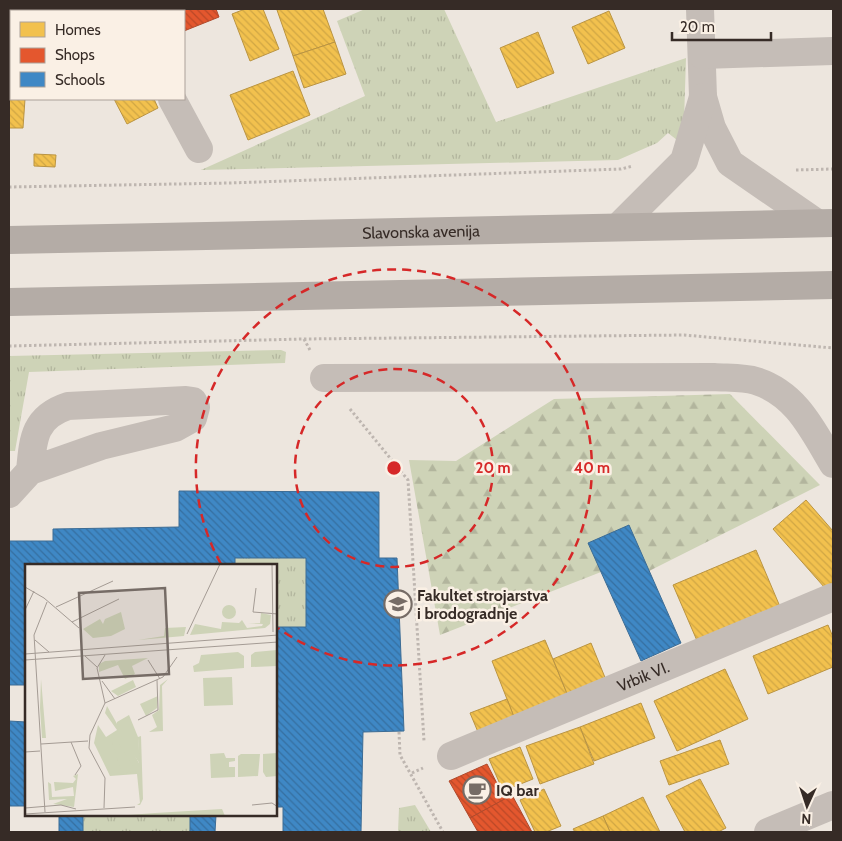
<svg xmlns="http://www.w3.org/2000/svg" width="842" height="841" font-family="Cabin,sans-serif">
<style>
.grass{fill:url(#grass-tufts)}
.forest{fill:url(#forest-firs)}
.homes{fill:url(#homes-back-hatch);stroke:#ba9442}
.shops{fill:url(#shops-back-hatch);stroke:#b04a2c}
.schools{fill:url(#schools-back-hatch);stroke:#3c6c95}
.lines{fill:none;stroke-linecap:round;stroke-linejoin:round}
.path{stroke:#beb6b0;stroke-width:3;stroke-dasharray:2.5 2.5;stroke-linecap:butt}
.minor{stroke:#c5bdb7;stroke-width:28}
.major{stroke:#b4aca6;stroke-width:28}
.ring{fill:none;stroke:#d62828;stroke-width:2.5;stroke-dasharray:9 6}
.labels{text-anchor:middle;stroke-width:5;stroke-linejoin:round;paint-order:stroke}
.street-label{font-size:16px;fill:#362b26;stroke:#faf0e5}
.poi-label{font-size:16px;font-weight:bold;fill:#362b26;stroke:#faf0e5;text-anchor:start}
.inset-road{fill:none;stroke:#a49b94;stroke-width:1}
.view{fill:#766c66;fill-opacity:0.15;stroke:#766c66;stroke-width:2.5}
.inset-edge{fill:none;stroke:#362b26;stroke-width:2.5}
.centre{fill:#d62828;stroke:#faf0e5;stroke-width:2.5}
.ring-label{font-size:15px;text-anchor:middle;font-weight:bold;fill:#d62828;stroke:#faf0e5;stroke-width:5;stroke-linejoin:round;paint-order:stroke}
</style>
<defs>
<pattern id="grass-tufts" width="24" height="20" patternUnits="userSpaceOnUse" patternTransform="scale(1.25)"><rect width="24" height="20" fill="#ced3b7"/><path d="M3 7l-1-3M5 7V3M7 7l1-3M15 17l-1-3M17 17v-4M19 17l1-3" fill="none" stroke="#b2b59d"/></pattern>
<pattern id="forest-firs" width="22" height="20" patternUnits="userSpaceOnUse" patternTransform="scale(1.25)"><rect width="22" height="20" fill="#ced3b7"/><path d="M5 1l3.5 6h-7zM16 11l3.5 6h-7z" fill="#b2b59d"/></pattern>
<pattern id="homes-back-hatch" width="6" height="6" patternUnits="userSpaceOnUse" patternTransform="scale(1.25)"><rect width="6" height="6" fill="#f2c14e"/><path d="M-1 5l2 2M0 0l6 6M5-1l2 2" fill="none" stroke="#d0a644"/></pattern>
<pattern id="shops-back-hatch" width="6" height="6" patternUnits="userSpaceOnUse" patternTransform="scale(1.25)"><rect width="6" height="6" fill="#e4572e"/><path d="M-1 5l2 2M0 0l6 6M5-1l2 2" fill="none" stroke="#ba4827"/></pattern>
<pattern id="schools-back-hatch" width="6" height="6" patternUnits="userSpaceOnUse" patternTransform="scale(1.25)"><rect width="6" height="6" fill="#3f88c5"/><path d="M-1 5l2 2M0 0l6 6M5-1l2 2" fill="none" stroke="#366fa0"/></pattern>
</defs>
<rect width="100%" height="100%" fill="#ede6de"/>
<g class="grass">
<path d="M 365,9 L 444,9 L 496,122 L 686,58 L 684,121 L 677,140 L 668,133 L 657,143 L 618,160 L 201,170 L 365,96 L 337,21 Z"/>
<path d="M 281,350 L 286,352 L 285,363 L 29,372 L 15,451 L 9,451 L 9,356 Z"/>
<path d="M 235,558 L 306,558 L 306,627 L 276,627 L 276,565 L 235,565 Z"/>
<path d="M 415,805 L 431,832 L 398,832 L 399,808 Z"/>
<rect x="83" y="815" width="107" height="17"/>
</g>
<path class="forest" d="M 730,394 L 820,485 L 649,571 L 601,572 L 440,635 L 409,460 L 456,461 L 554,399 Z"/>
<g class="homes">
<path d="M 245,9 L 263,9 L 279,49 L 250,61 L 232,14 Z"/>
<path d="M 281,9 L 323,9 L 335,42 L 293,56 L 277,10 Z"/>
<path d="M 609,11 L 625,48 L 588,64 L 572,27 Z"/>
<path d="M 538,32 L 554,73 L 517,88 L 500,48 Z"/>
<path d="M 335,42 L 346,74 L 304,88 L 293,56 Z"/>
<path d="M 9,70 L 11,71 L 11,99 L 25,99 L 23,128 L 9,128 Z"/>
<path d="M 293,71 L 310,115 L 248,140 L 230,95 Z"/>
<path d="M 114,99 L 154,99 L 158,108 L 127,124 Z"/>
<path d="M 34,154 L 56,155 L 55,167 L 34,166 Z"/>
<path d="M 806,500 L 833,531 L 832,596 L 773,529 Z"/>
<path d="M 756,550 L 781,609 L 698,643 L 673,585 Z"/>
<path d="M 828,625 L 833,637 L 833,667 L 768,694 L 753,656 Z"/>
<path d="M 545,640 L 568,696 L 514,717 L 492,661 Z"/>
<path d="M 591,643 L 606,680 L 568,696 L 553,659 Z"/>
<path d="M 725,669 L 748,719 L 677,751 L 654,701 Z"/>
<path d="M 507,699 L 514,717 L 478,732 L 470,713 Z"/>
<path d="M 641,703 L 655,738 L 594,761 L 580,727 Z"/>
<path d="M 580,727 L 594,764 L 540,784 L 526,746 Z"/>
<path d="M 720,740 L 729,764 L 669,785 L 660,761 Z"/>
<path d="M 520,747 L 533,779 L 503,791 L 489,759 Z"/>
<path d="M 700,779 L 726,828 L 718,832 L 685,832 L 666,796 Z"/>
<path d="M 544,789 L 561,826 L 546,832 L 535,832 L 520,800 Z"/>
<path d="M 643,797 L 660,832 L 610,832 L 603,816 Z"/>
<path d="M 603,816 L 610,832 L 575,832 L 573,829 Z"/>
</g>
<g class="shops">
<path d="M 165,9 L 216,9 L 219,17 L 184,31 L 184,11 L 166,11 Z"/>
<path d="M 487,764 L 505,799 L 470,818 L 449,781 Z"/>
<path d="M 512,795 L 532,832 L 478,832 L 470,818 Z"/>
</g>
<g class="schools">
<path d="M 179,491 L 379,492 L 379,558 L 397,558 L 404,731 L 363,732 L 361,832 L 283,832 L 283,807 L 276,807 L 276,627 L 306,627 L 306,558 L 235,558 L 235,565 L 26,565 L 26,685 L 9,685 L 9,541 L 53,541 L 53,529 L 179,527 Z"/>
<path d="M 629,525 L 681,643 L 641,661 L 588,543 Z"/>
<path d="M 9,721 L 26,722 L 26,806 L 9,806 Z"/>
<rect x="59" y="815" width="24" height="17"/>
<path d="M 190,815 L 216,815 L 215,832 L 190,832 Z"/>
</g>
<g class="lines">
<g class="path">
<path d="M 796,170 L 833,169"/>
<path d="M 9,187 L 230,183 L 621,169 L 633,166"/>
<path d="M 304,339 L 311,352"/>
<path d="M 9,346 L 304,339 L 684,335 L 833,348"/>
<path d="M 350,409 L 408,480 L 424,741"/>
<path d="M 399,732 L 400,755 L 443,832"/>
<path d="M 412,773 L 423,768"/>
</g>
<g class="minor">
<path d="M 123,9 L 124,11"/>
<path d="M 700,9 L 703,97 L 712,128 L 730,163 L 817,223"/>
<path d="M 9,24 L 11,20"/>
<path d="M 702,55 L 833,51"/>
<path d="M 172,99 L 199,149"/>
<path d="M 619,226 L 684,161 L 703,97"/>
<path d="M 324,378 L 714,377 C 728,378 744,377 756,381 C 797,394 813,431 833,464"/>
<path d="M 9,494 L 30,471 L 101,446 L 175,428 L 193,418 L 196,407 L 193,401 L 186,400 L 68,406 C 34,417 33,439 30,471"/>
<path id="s1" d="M 451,756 L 833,597"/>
<path d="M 768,832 L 833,805"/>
</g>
<g class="major">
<path id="s2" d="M 9,240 L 833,223"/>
<path d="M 9,302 L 833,285"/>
</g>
</g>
<g class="ring">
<circle cx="394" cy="468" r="99"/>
<path d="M221 564A198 198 0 1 1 278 628"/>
</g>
<defs>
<g id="university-ring" transform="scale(1.4375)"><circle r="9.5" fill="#faf0e5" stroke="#766c66" stroke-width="1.5"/><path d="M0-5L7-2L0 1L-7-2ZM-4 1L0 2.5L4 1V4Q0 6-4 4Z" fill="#766c66"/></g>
<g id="cafe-ring" transform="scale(1.4375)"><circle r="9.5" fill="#faf0e5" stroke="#766c66" stroke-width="1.5"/><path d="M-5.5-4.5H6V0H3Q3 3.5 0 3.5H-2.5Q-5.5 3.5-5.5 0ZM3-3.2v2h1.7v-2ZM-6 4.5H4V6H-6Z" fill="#766c66"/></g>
</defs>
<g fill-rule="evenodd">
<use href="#university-ring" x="398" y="604"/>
<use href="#cafe-ring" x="477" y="790"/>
</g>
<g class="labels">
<g class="street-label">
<text dy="6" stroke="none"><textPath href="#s2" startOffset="412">Slavonska avenija</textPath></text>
<text dy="6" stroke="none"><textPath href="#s1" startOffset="208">Vrbik VI.</textPath></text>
</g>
<g class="poi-label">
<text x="417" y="601">Fakultet strojarstva<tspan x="417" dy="18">i brodogradnje</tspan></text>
<text x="496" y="796">IQ bar</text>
</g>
</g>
<g transform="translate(25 564)">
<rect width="252" height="252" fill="#ede6de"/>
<path d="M 236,49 L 246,51 L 245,60 L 240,64 L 165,71 L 170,60 L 196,65 L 197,58 L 214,59 L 217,56 L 222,64 L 237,62 L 238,60 L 223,59 L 235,59 ZM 161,63 L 159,72 L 113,76 L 139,72 L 140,64 ZM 252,86 L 252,102 L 226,103 L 226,91 L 230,88 ZM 213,88 L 219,92 L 219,104 L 169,108 L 168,102 L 174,99 L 176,91 ZM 123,94 L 107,102 L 110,110 L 100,115 L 93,101 L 74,108 L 74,100 L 80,97 ZM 207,113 L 208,141 L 179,142 L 178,114 ZM 16,115 L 21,174 L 17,174 L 15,144 ZM 143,115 L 137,122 L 138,167 L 124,168 L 132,163 L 127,151 L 134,146 L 135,121 ZM 108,116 L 111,123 L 93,132 L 86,127 ZM 133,132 L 132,144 L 121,152 L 115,140 ZM 82,142 L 114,199 L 113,173 L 116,172 L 118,235 L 115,241 L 112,241 L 115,239 L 112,210 L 85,212 L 69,179 L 73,161 L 81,173 L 92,166 L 80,149 ZM 199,189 L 201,194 L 210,194 L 210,197 L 204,198 L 204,203 L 210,203 L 210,213 L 186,214 L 185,190 ZM 252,189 L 252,212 L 241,213 L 238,208 L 238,190 ZM 216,190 L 235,190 L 233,212 L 213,213 L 213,192 ZM 53,210 L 49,243 L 28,240 L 42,235 L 24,236 L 23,218 L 26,220 L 27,233 L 49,232 L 48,223 L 30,227 L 29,218 L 48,219 L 51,215 L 48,212 Z" fill="#ced3b7"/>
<path d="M197 48a7 7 0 1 1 14 0a7 7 0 1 1-14 0ZM 96,48 L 100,65 L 86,72 L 68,74 L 58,65 L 75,55 L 78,60 L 80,55 ZM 104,151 L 113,173 L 115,200 L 92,166 L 92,158 ZM 91,175 L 111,207 L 97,210 L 87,178 Z" fill="#ced3b7"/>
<path d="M 197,245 L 200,252 L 90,252 L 130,249 Z" fill="#ced3b7"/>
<path class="inset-road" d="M 247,0 L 248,68M 0,23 L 19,34 L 54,64M 231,24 L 228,48 L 253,50M 31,43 L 88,17M 0,46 L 9,27M 47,58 L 94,35M 162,70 L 195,0M 10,76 L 24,88M 0,90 L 253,71M 80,91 L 72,104 L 80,139M 60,92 L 72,103M 0,96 L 253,78M 123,96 L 135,115M 77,117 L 90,135M 113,156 L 133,146 L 132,116M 46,178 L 56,202 L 50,211M 16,180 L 63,177M 0,188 L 15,187M 227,241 L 247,239 L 253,243M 0,244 L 36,241 L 51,245M 79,244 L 80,214 L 64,184 L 65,171 L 80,139 L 138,113 L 152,93M 20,248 L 9,71 L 22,38M 0,250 L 110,243"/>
<path class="view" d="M 140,24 L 144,110 L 58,115 L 54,29 Z"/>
<rect width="252" height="252" class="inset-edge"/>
</g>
<circle cx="394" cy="468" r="8" class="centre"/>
<g class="ring-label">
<text x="493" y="473">20 m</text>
<text x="592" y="473">40 m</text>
</g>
<rect width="842" height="841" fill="none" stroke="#362b26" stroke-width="20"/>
<rect x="10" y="10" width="175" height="90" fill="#faf0e5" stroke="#aca199"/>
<rect x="20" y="22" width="25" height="15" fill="#f2c14e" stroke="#aca199"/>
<text x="55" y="35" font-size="15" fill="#362b26">Homes</text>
<rect x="20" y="48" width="25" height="15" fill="#e4572e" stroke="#aca199"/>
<text x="55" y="60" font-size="15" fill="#362b26">Shops</text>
<rect x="20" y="72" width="25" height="15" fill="#3f88c5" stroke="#aca199"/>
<text x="55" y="85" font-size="15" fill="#362b26">Schools</text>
<g transform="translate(807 806) rotate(183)" stroke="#faf0e5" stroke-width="4" paint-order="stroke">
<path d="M0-4L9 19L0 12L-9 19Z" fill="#362b26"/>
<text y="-8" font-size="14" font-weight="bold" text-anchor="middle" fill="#362b26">N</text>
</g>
<path d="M672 32v8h99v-8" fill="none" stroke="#362b26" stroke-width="2.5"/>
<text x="680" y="32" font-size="15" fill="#362b26" stroke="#faf0e5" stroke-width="4" paint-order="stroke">20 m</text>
</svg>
